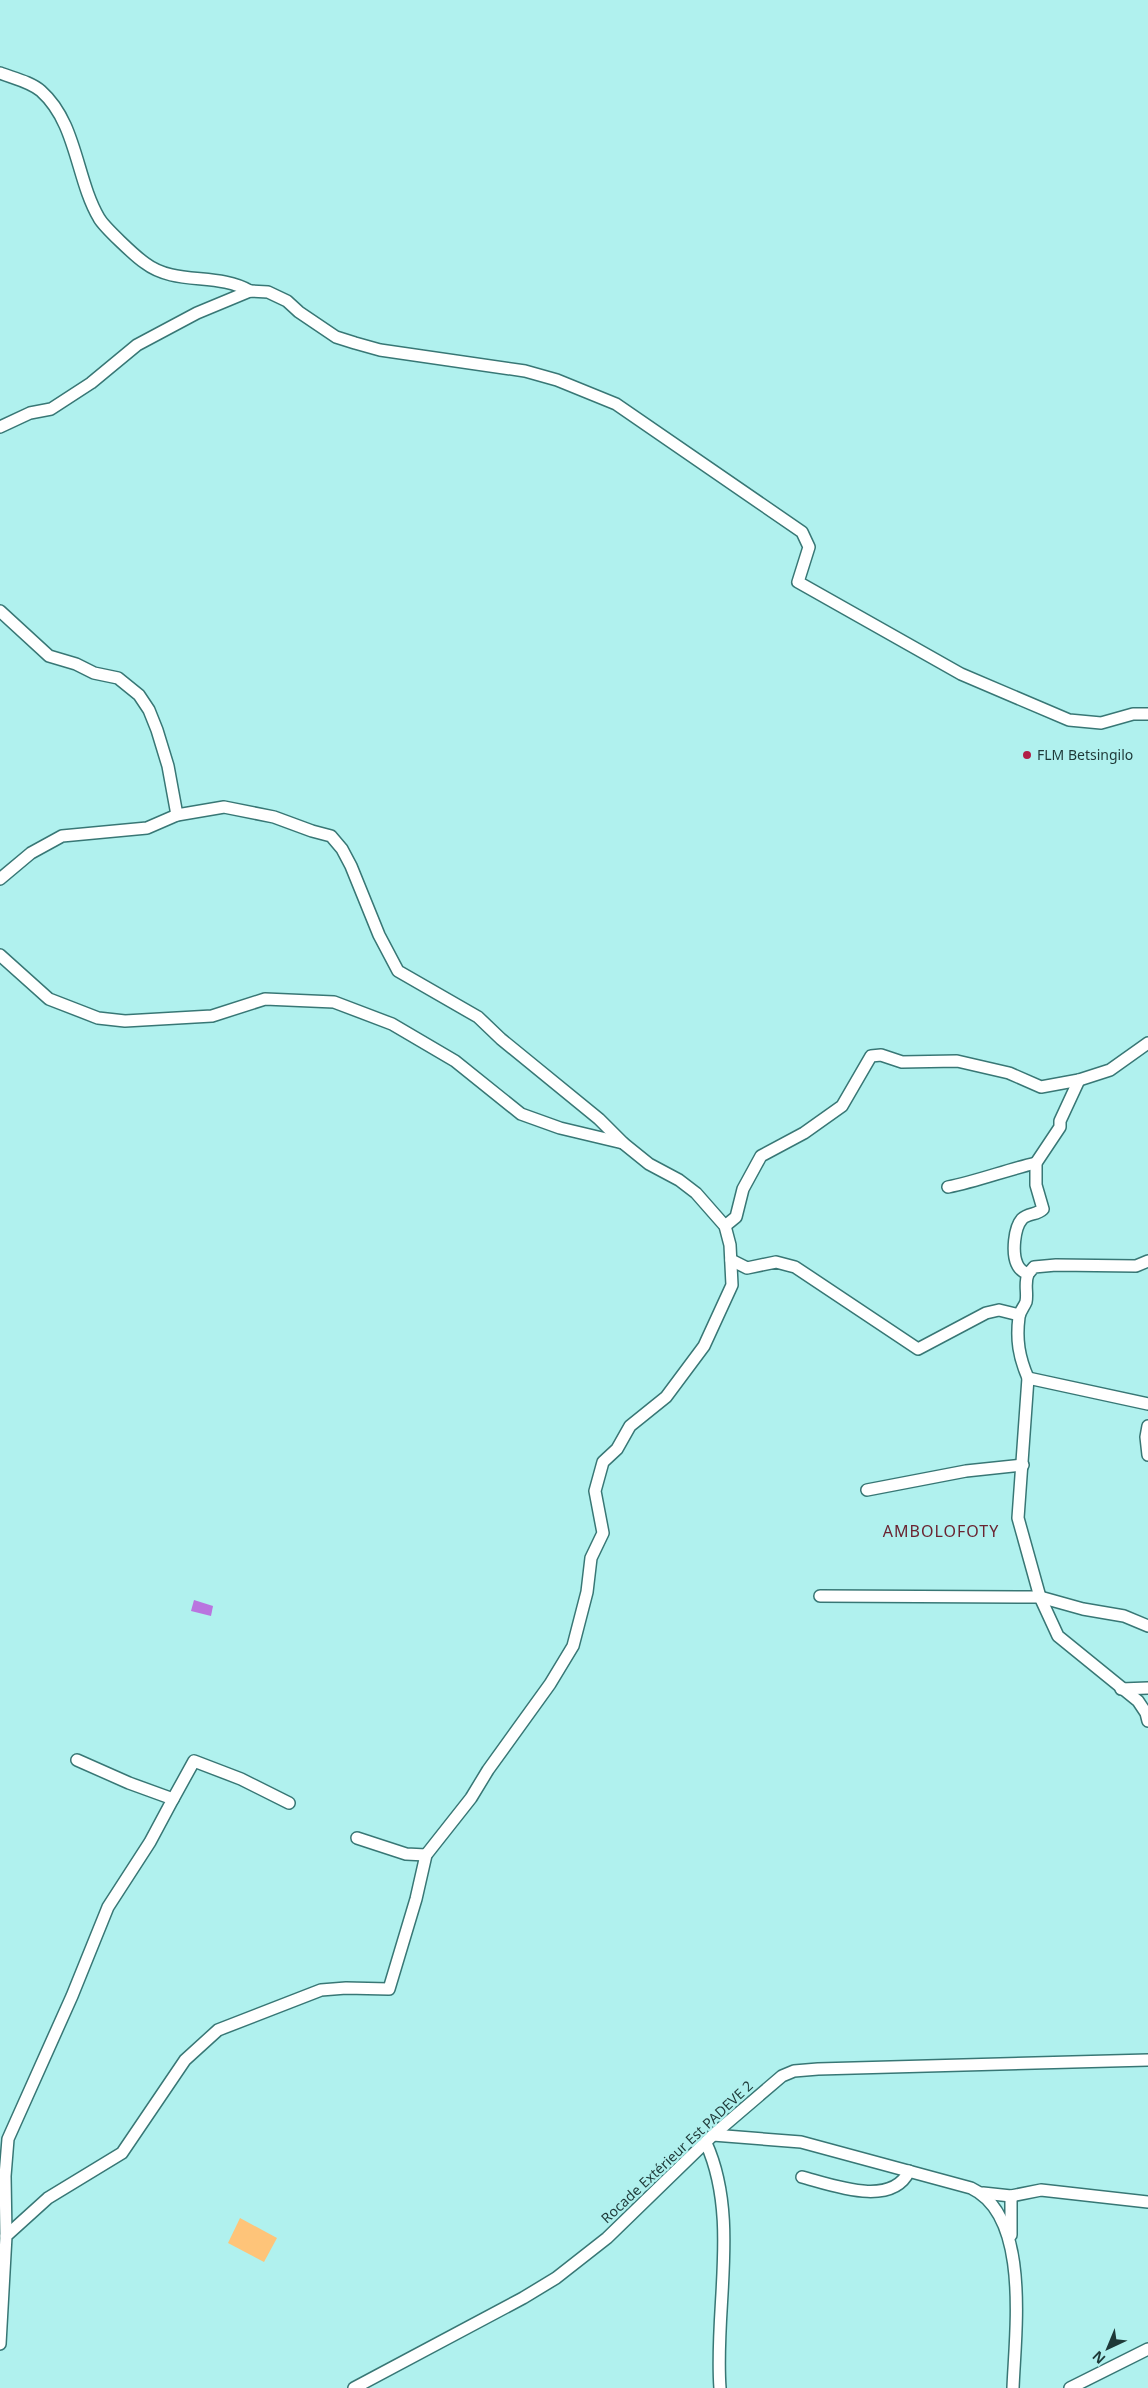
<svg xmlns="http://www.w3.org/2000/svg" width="1148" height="2388" font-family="'Noto Sans',sans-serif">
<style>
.green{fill:#fec479}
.water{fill:#b975df}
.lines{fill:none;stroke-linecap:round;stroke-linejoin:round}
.minor-casing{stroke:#387775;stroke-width:14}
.minor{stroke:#fff;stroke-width:11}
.poi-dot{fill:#b11e46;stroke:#b0f1ee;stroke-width:2}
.labels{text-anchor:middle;stroke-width:4.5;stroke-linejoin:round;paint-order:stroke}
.poi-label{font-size:14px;fill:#1e3938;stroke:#b0f1ee;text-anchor:start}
.street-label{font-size:14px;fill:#1e3938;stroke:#b0f1ee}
.quarter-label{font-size:16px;letter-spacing:1px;fill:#6a2431;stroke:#b0f1ee}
</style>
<rect width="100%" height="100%" fill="#b0f1ee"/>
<path class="green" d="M 240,2218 L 277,2238 L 264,2262 L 228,2243 Z"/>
<path class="water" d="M 194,1600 L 213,1606 L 211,1616 L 191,1611 Z"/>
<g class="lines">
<g class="minor-casing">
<g id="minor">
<path d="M 0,73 C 13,78 31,82 41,91 C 77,123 76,179 99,218 C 104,227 136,257 145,263 C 175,286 217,272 250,291"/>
<path d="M 0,427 L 30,413 L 51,409 L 91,383 L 137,345 L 197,313 L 250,291 L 268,292 L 287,301 L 299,312 L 336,337 L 355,343 L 380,350 L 525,371 L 557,380 L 616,404 L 802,532 L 809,547 L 798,582 L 961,674 L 1069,720 L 1101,723 L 1133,714 L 1148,714"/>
<path d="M 0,611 L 49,656 L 76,664 L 94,673 L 118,678 L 139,695 L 149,710 L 157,730 L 168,766 L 177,815"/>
<path d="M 0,879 L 31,853 L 62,836 L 147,828 L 177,815 L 224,807 L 274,817 L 312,831 L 331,836 L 342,849 L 351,866 L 379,935 L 398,971 L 478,1017 L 501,1039 L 599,1119 L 623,1143 L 649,1164 L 679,1180 L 696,1193 L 725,1226 L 730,1245 L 732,1285 L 704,1346 L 666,1397 L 630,1426 L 617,1449 L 603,1462 L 595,1491 L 603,1533 L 591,1558 L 587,1592 L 573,1646 L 550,1684 L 488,1770 L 471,1798 L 426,1855 L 416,1899 L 389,1989 L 346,1988 L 321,1990 L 218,2030 L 185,2060 L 122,2153 L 48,2198 L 6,2236 L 0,2344"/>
<path d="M 0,955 L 49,999 L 98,1018 L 125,1021 L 212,1016 L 265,999 L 334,1002 L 392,1024 L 455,1061 L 521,1114 L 560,1128 L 623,1143"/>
<path d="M 1079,1080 L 1060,1121 L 1060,1127 L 1036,1163 L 1036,1185 L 1043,1209 C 1037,1215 1028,1213 1022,1219 C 1014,1228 1012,1253 1017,1264 C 1019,1269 1023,1272 1028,1274 C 1024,1284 1028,1293 1026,1302 C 1024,1307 1020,1311 1019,1317 C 1016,1340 1019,1357 1028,1378 L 1018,1518 L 1040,1597 L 1058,1636 L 1138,1701 L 1146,1713 L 1148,1721"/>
<path d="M 948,1187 C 978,1181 1006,1170 1036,1163"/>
<path d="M 725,1226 L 736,1217 L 743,1189 L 761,1156 L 804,1133 L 842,1106 L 871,1056 L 881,1055 L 902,1062 L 957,1061 L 1009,1073 L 1041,1087 L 1079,1080 L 1110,1070 L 1148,1043"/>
<path d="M 731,1260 L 747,1268 L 776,1262 L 795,1267 L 918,1349 L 986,1313 L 999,1310 L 1019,1315"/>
<path d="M 1028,1274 L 1034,1267 L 1056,1265 L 1136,1266 L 1148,1261"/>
<path d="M 1028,1378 L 1148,1404"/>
<path d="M 1148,1426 L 1146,1437 L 1148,1455"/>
<path d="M 867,1490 L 966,1471 L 1023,1465"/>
<path d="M 820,1596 L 1040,1597 L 1083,1609 L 1124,1616 L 1148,1626"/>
<path d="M 1121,1689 L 1148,1688"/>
<path d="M 173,1799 L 194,1761 L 241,1779 L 289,1803"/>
<path d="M 357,1838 L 406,1854 L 426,1855"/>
<path d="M 713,2135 L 801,2142 L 971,2188 C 1031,2216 1015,2333 1013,2388"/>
<path d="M 706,2143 C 740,2218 714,2309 720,2388"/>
<path d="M 802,2177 C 832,2185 892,2208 909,2171"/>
<path d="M 983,2193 L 1011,2196 L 1041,2190 L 1148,2202"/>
<path d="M 1011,2235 L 1011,2196"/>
<path d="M 6,2236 L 5,2176 L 8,2139 L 72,1996 L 108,1907 L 150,1842 L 173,1799 L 129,1783 L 77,1760"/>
<path d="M 354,2388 L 523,2298 L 556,2278 L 607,2238 L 713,2135 L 782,2076 L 794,2071 L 818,2069 L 1148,2060"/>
<path d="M 1070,2388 L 1148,2349"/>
</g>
</g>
<use href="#minor" class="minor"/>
</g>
<circle class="poi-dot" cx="1027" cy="755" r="5"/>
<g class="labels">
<g class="poi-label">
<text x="1037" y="760">FLM Betsingilo</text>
</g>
<g class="street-label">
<text transform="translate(677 2152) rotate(-43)" y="5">Rocade Extérieur Est PADEVE 2</text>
</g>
<g class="quarter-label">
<text x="941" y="1537">AMBOLOFOTY</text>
</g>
</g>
<g transform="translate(1108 2348) rotate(224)" stroke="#b0f1ee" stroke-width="4" paint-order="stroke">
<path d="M0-4L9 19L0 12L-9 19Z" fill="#1e3938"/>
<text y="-8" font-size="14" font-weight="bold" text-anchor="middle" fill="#1e3938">N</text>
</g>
</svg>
